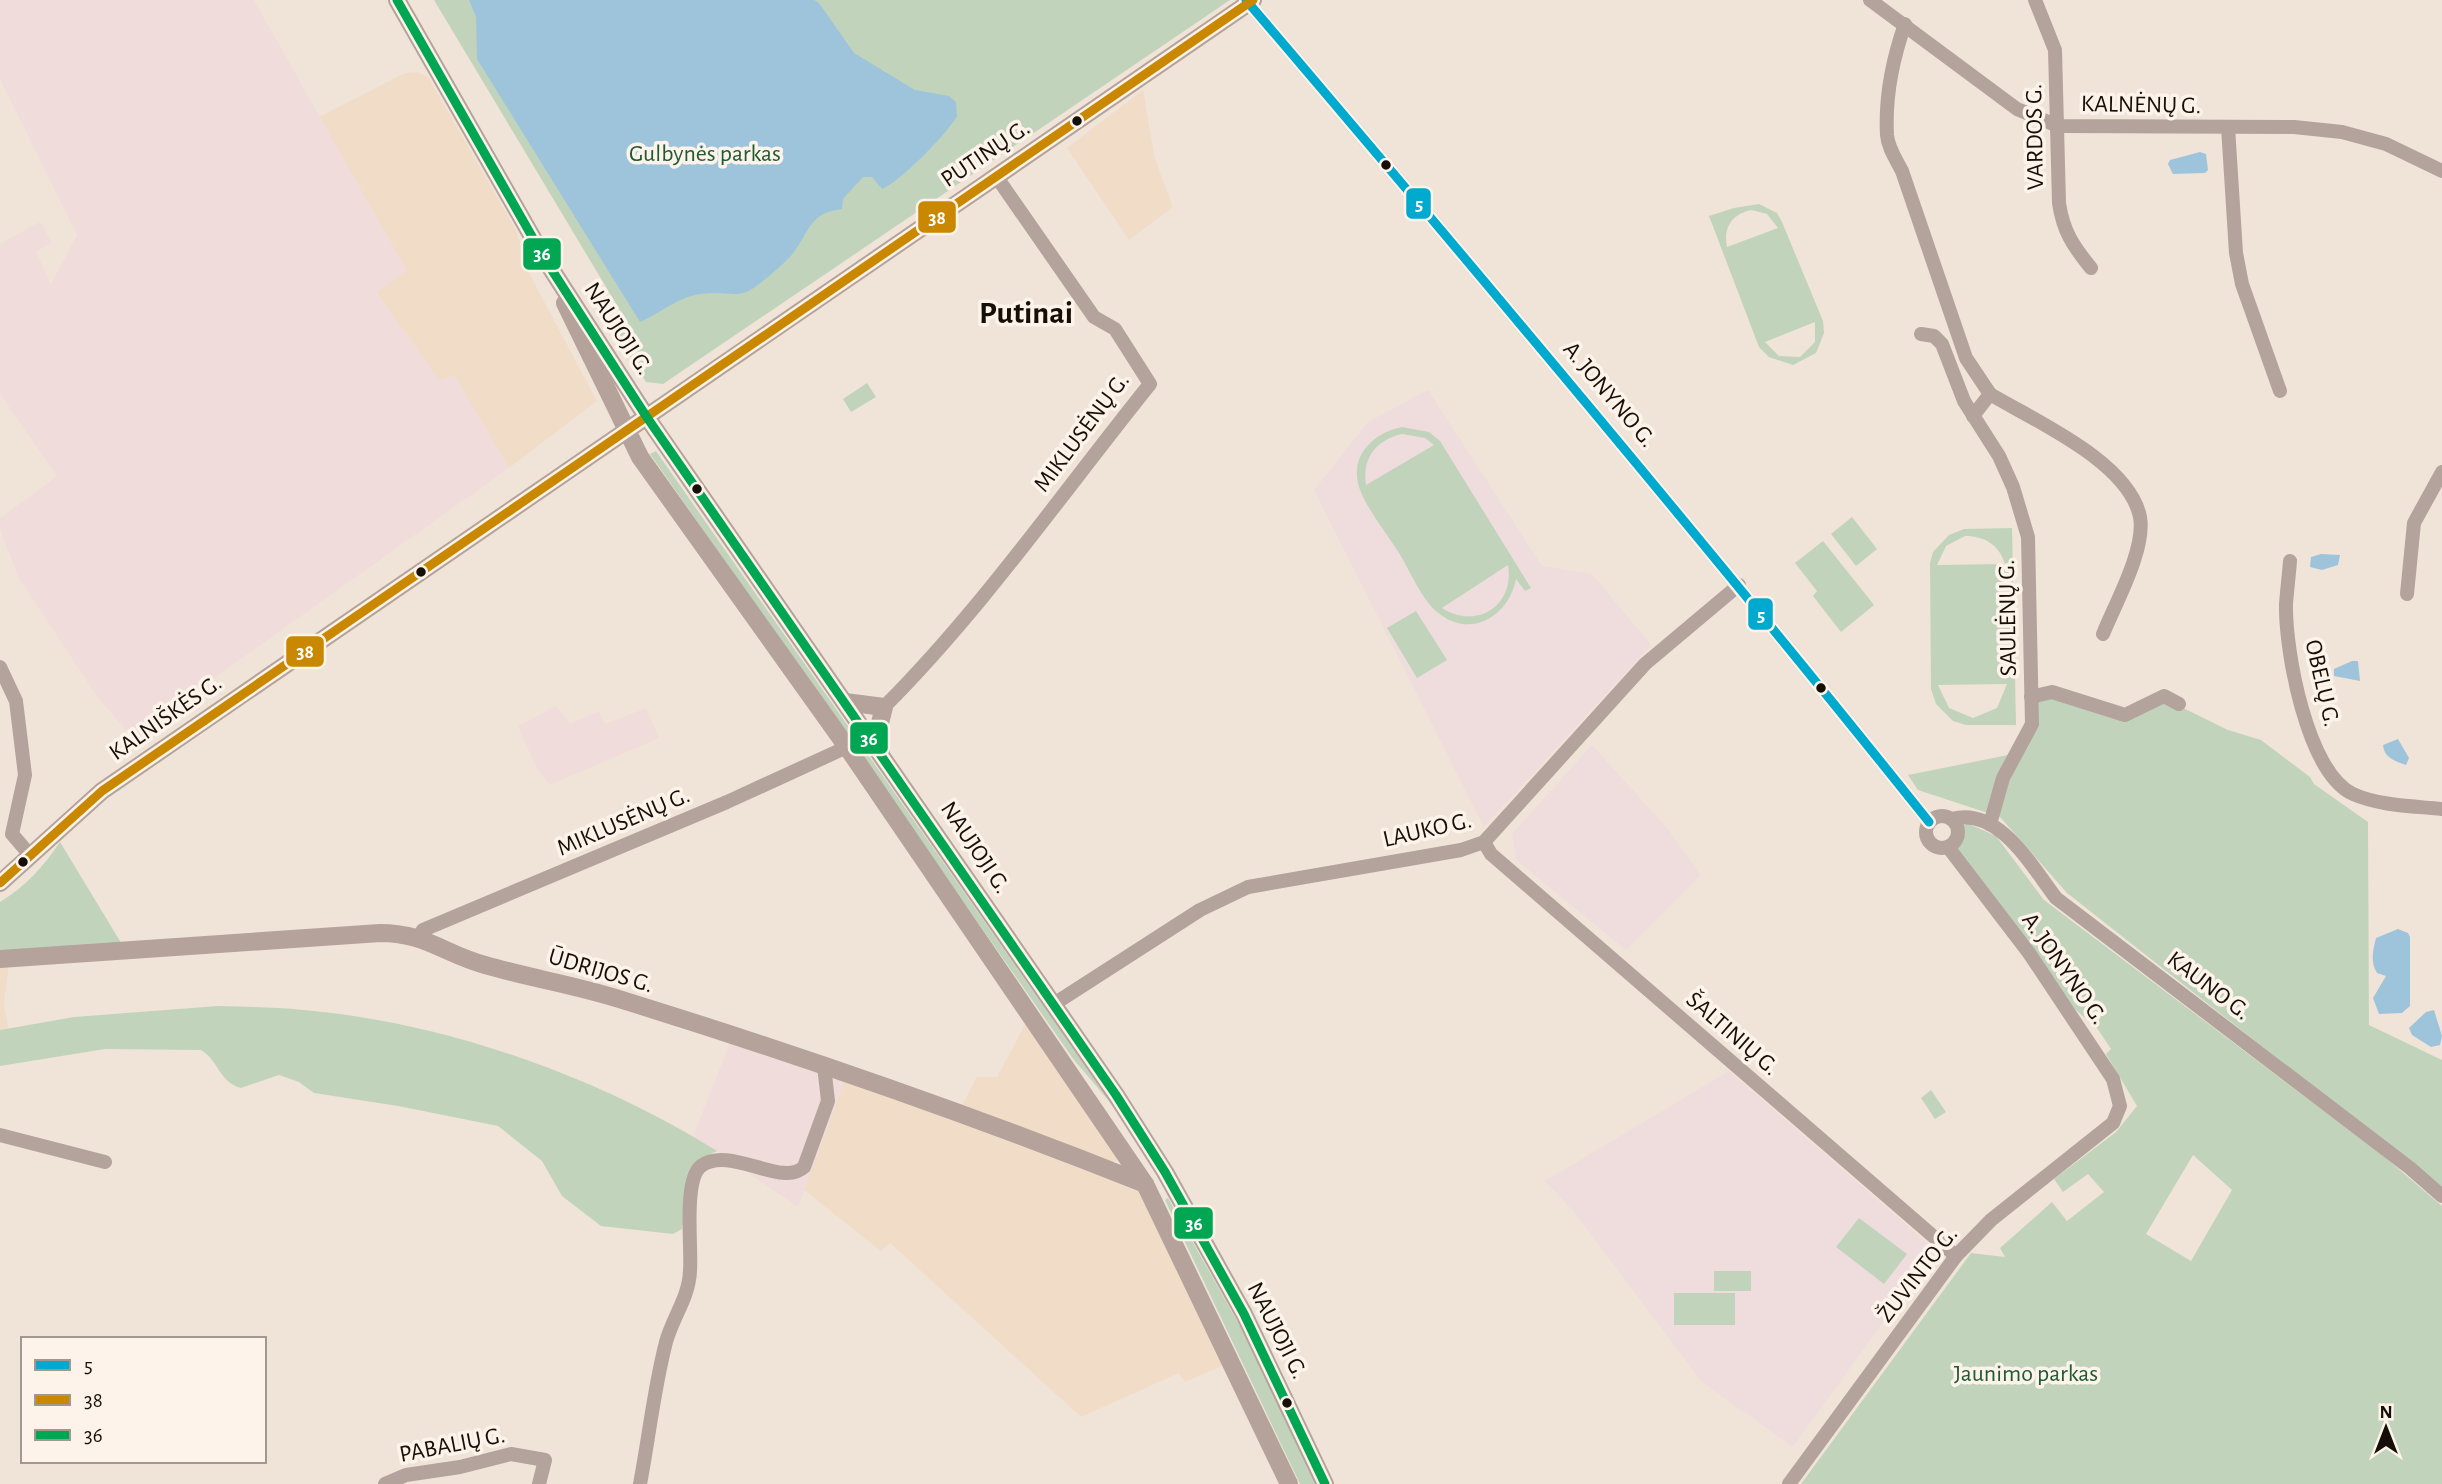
<svg xmlns="http://www.w3.org/2000/svg" width="2442" height="1484" font-family="'Alegreya Sans',sans-serif">
<style>
.built{fill:#f1dcc8}
.industrial{fill:#f0dcdb}
.education{fill:#efdcdd}
.green{fill:#c1d4bb;fill-rule:evenodd}
.water{fill:#9ec4dc}
.lines{fill:none;stroke-linecap:round;stroke-linejoin:round}
.minor{stroke:#b4a39c;stroke-width:14}
.major{stroke:#b5a39b;stroke-width:18}
.bus-1-casing{stroke:#fdf3ea;stroke-width:14}
.bus-2-casing{stroke:#fdf3ea;stroke-width:14}
.bus-3-casing{stroke:#fdf3ea;stroke-width:14}
.bus-1{stroke:#00a9ce;stroke-width:9}
.bus-2{stroke:#ca8801;stroke-width:9}
.bus-3{stroke:#00a651;stroke-width:9}
.bus-dot{fill:#160f07;stroke:#fdf3ea;stroke-width:2.5}
.labels{text-anchor:middle;stroke-width:7;stroke-linejoin:round;paint-order:stroke}
.street-label{font-size:24px;fill:#160f07;stroke:#fdf3ea}
.park-label{font-size:24px;fill:#1e5a32;stroke:#fdf3ea}
.district-label{font-size:32px;font-weight:bold;fill:#160f07;stroke:#fdf3ea}
.line-badge{stroke:#fdf3ea;stroke-width:2.5}
.badge-label{font-size:19px;text-anchor:middle;font-weight:bold;fill:#fff}
</style>
<rect width="100%" height="100%" fill="#f0e4d8"/>
<g class="built">
<path d="M 417,72 L 428,77 L 516,230 L 530,275 L 597,401 L 509,468 L 454,375 L 440,381 L 376,292 L 407,271 L 319,117 L 405,73 Z"/>
<path d="M 1143,90 L 1155,159 L 1173,207 L 1129,240 L 1067,148 Z"/>
<path d="M 0,964 L 9,964 L 4,1003 L 8,1028 L 0,1030 Z"/>
<path d="M 1027,1021 L 1117,1158 L 1116,1161 L 1110,1162 L 962,1105 L 977,1077 L 997,1077 Z"/>
<path d="M 845,1079 L 1139,1190 L 1224,1365 L 1185,1382 L 1179,1373 L 1081,1417 L 890,1243 L 881,1251 L 804,1190 Z"/>
</g>
<g class="industrial">
<path d="M 0,0 L 254,0 L 407,271 L 376,292 L 440,381 L 454,375 L 509,468 L 151,723 L 158,732 L 139,745 L 98,698 L 19,578 L 0,530 L 0,518 L 57,476 L 0,394 L 0,244 L 40,222 L 52,242 L 36,252 L 51,284 L 77,235 L 0,79 Z"/>
<path d="M 556,706 L 570,724 L 599,711 L 605,724 L 646,708 L 659,738 L 550,785 L 536,767 L 518,726 Z"/>
<path d="M 730,1043 L 845,1079 L 798,1207 L 693,1136 Z"/>
</g>
<g class="education">
<path d="M 1428,390 L 1542,566 L 1592,574 L 1651,645 L 1484,827 L 1314,490 L 1368,422 Z"/>
<path d="M 1592,745 L 1667,828 L 1701,875 L 1626,950 L 1515,859 L 1512,834 Z"/>
<path d="M 1729,1071 L 1935,1250 L 1793,1447 L 1702,1382 L 1575,1213 L 1545,1181 Z"/>
</g>
<g class="green">
<path d="M 434,0 L 1230,0 L 663,384 L 646,382 L 617,335 L 630,327 Z"/>
<path d="M 1759,204 L 1777,213 L 1782,222 L 1823,321 L 1824,333 L 1816,353 L 1793,365 L 1769,357 L 1759,347 L 1709,216 L 1734,208 ZM 1751,210 L 1767,214 L 1778,228 L 1727,247 C 1723,228 1732,214 1751,210 ZM 1815,322 L 1815,342 L 1800,357 L 1779,356 L 1765,342 Z"/>
<path d="M 867,383 L 876,397 L 851,412 L 843,399 Z"/>
<path d="M 1402,427 L 1429,432 L 1440,441 L 1531,588 L 1525,591 L 1516,579 C 1510,613 1474,639 1441,615 C 1422,602 1411,572 1399,553 C 1388,535 1362,503 1358,483 C 1351,453 1376,432 1402,427 ZM 1402,434 L 1425,438 L 1434,445 L 1366,485 C 1362,458 1376,440 1402,434 ZM 1508,565 C 1515,606 1476,630 1442,608 Z"/>
<path d="M 656,451 L 1114,1107 L 1074,1060 L 650,454 Z"/>
<path d="M 1852,517 L 1877,549 L 1856,566 L 1831,534 Z"/>
<path d="M 2012,528 L 2016,725 L 1966,725 L 1953,721 L 1936,704 L 1931,689 L 1930,563 L 1933,552 L 1949,535 L 1964,529 ZM 1965,536 C 1985,536 1999,545 2005,564 L 1937,565 L 1946,546 ZM 2007,684 L 1997,708 L 1973,718 L 1949,708 L 1938,685 Z"/>
<path d="M 1823,541 L 1874,605 L 1841,632 L 1813,596 L 1817,591 L 1795,563 Z"/>
<path d="M 1416,611 L 1447,660 L 1417,678 L 1387,628 Z"/>
<path d="M 2052,698 L 2122,718 L 2169,701 L 2228,730 L 2261,740 L 2310,777 L 2314,784 L 2368,822 L 2369,1025 L 2442,1060 L 2442,1188 L 2067,893 L 2000,817 L 1918,790 L 1908,775 L 2023,752 L 2036,702 Z"/>
<path d="M 1967,823 L 1996,836 L 2044,900 L 2381,1154 L 2442,1206 L 2442,1484 L 1801,1484 L 1971,1253 L 2005,1257 L 2000,1248 L 2052,1202 L 2067,1221 L 2104,1192 L 2088,1174 L 2063,1192 L 2054,1179 L 2116,1132 L 2137,1106 L 2106,1054 L 2111,1049 L 2097,1028 L 2070,1005 L 1952,840 L 1954,829 ZM 2193,1155 L 2232,1190 L 2191,1261 L 2146,1234 Z"/>
<path d="M 60,842 L 123,946 L 0,954 L 0,902 C 25,887 44,866 60,842 Z"/>
<path d="M 218,1006 C 246,1007 275,1007 303,1010 C 444,1022 597,1076 717,1151 C 686,1163 687,1200 682,1229 L 673,1234 L 601,1226 L 562,1196 L 542,1161 L 498,1126 L 398,1106 L 314,1093 L 299,1082 L 279,1075 L 241,1088 C 219,1082 219,1061 201,1050 L 105,1049 L 0,1066 L 0,1030 L 74,1017 Z"/>
<path d="M 1931,1090 L 1946,1112 L 1935,1119 L 1921,1098 Z"/>
<path d="M 1168,1198 L 1250,1344 L 1316,1484 L 1300,1484 L 1165,1200 Z"/>
<path d="M 1859,1218 L 1907,1254 L 1884,1284 L 1836,1247 Z"/>
<rect x="1714" y="1271" width="37" height="20"/>
<rect x="1674" y="1293" width="61" height="32"/>
</g>
<g class="water">
<path d="M 469,0 L 814,0 L 819,3 L 854,53 L 915,90 L 949,96 L 956,102 L 957,116 C 948,133 899,183 882,189 L 872,177 L 863,177 L 843,199 L 842,209 C 807,213 810,234 790,257 C 780,267 764,281 752,289 C 740,297 728,293 715,293 C 680,293 669,309 640,322 L 477,59 L 476,17 Z"/>
<path d="M 2200,152 L 2206,154 L 2208,170 L 2205,173 L 2173,174 L 2168,164 L 2170,160 Z"/>
<path d="M 2321,554 L 2340,555 L 2338,565 L 2322,570 L 2310,567 L 2311,557 Z"/>
<path d="M 2352,661 L 2358,661 L 2360,681 L 2334,676 L 2334,669 Z"/>
<path d="M 2398,739 L 2409,758 L 2406,765 C 2395,761 2384,758 2383,745 Z"/>
<path d="M 2398,929 L 2408,933 L 2410,937 L 2410,1006 L 2402,1013 L 2379,1014 L 2373,998 L 2386,976 L 2377,973 C 2370,962 2373,950 2376,938 Z"/>
<path d="M 2434,1010 L 2442,1036 L 2440,1045 L 2431,1047 L 2412,1035 L 2409,1028 L 2426,1012 Z"/>
</g>
<g class="lines">
<g class="minor">
<path d="M 1246,0 C 1477,271 1706,543 1929,822"/>
<path d="M 1870,0 L 2017,109 L 2058,126 L 2294,127 L 2342,132 L 2386,144 L 2442,171"/>
<path d="M 2035,0 L 2055,50 L 2059,203 C 2063,231 2073,246 2091,268"/>
<path d="M 1905,24 C 1893,58 1885,98 1887,135 C 1888,148 1896,159 1902,171 L 1966,358 L 1990,394"/>
<path d="M 2228,127 L 2236,253 L 2242,284 L 2280,391"/>
<path d="M 1921,334 L 1934,336 L 1942,344 L 1964,401 L 1999,456 L 2013,487 L 2028,537 L 2032,724 L 2003,778 L 1990,824"/>
<path d="M 1973,416 L 1990,394 C 2035,421 2129,462 2140,517 C 2146,549 2115,604 2103,634"/>
<path d="M 2290,561 C 2289,575 2287,590 2286,604 C 2285,650 2307,773 2353,794 C 2380,806 2413,806 2442,809"/>
<path d="M 2407,594 L 2414,523 L 2442,472"/>
<path d="M 0,667 L 16,701 L 25,775 L 12,834 L 30,855"/>
<path d="M 2031,697 L 2052,692 L 2125,715 L 2164,696 L 2179,704"/>
<path d="M 884,707 C 982,609 1063,492 1150,384 L 1115,329 L 1094,317 L 996,176"/>
<circle cx="1942" cy="832" r="16"/>
<path d="M 1952,819 C 1999,806 2032,867 2056,898 L 2410,1168 L 2442,1196"/>
<path d="M 1484,842 L 1491,854 L 1956,1256"/>
<path d="M 419,936 L 423,930 L 727,802 L 847,747"/>
<path d="M 1054,1004 L 1200,910 L 1248,887 L 1461,850 L 1484,842 L 1645,664 L 1739,585"/>
<path d="M 0,1135 L 105,1162"/>
<path d="M 385,1484 L 406,1475 L 460,1467 L 511,1454 L 545,1460 L 539,1484"/>
<path d="M 640,1484 C 649,1437 654,1388 666,1342 C 673,1317 689,1297 690,1271 C 692,1249 683,1180 701,1166 C 730,1145 782,1188 804,1167 L 828,1101 L 824,1066"/>
<path d="M 1789,1484 L 1956,1256 L 1991,1220 L 2113,1123 L 2120,1106 L 2113,1079 L 2029,953 L 1948,847"/>
</g>
<g class="major">
<path d="M 397,0 L 546,261 L 646,416 L 1116,1095 L 1165,1172 L 1244,1314 L 1325,1484"/>
<path d="M 565,303 L 640,457 L 847,747 L 1145,1184 L 1289,1484"/>
<path d="M 845,702 L 884,707 L 880,723 L 881,753"/>
<path d="M 0,883 L 102,791 L 1253,0"/>
<path d="M 0,959 L 380,933 C 426,933 444,954 485,965 C 530,978 575,985 619,999 C 797,1054 972,1115 1145,1184"/>
</g>
<g class="bus-1-casing">
<path id="bus-1" d="M 1246,0 C 1477,271 1706,543 1929,822"/>
</g>
<g class="bus-2-casing">
<path id="bus-2" d="M 0,883 L 102,791 L 1253,0"/>
</g>
<g class="bus-3-casing">
<path id="bus-3" d="M 397,0 L 546,261 L 646,416 L 1116,1095 L 1165,1172 L 1244,1314 L 1325,1484"/>
</g>
<use href="#bus-1" class="bus-1"/>
<use href="#bus-2" class="bus-2"/>
<use href="#bus-3" class="bus-3"/>
</g>
<g class="bus-dot">
<circle cx="1077" cy="121" r="6"/>
<circle cx="1386" cy="165" r="6"/>
<circle cx="697" cy="489" r="6"/>
<circle cx="421" cy="572" r="6"/>
<circle cx="1821" cy="688" r="6"/>
<circle cx="23" cy="862" r="6"/>
<circle cx="1287" cy="1403" r="6"/>
</g>
<g class="labels">
<g class="street-label">
<text transform="translate(2141 104) rotate(1)" y="8">KALNĖNŲ G.</text>
<text transform="translate(2034 137) rotate(-91)" y="8">VARDOS G.</text>
<text transform="translate(985 153) rotate(-34)" y="8">PUTINŲ G.</text>
<text transform="translate(619 328) rotate(57)" y="8">NAUJOJI G.</text>
<text transform="translate(1610 394) rotate(50)" y="8">A. JONYNO G.</text>
<text transform="translate(1081 432) rotate(-53)" y="8">MIKLUSĖNŲ G.</text>
<text transform="translate(2007 618) rotate(-91)" y="8">SAULĖNŲ G.</text>
<text transform="translate(2323 683) rotate(77)" y="8">OBELŲ G.</text>
<text transform="translate(165 717) rotate(-35)" y="8">KALNIŠKĖS G.</text>
<text transform="translate(623 821) rotate(-23)" y="8">MIKLUSĖNŲ G.</text>
<text transform="translate(1427 829) rotate(-13)" y="8">LAUKO G.</text>
<text transform="translate(976 847) rotate(56)" y="8">NAUJOJI G.</text>
<text transform="translate(2065 968) rotate(55)" y="8">A. JONYNO G.</text>
<text transform="translate(601 970) rotate(16)" y="8">ŪDRIJOS G.</text>
<text transform="translate(2209 985) rotate(37)" y="8">KAUNO G.</text>
<text transform="translate(1733 1033) rotate(41)" y="8">ŠALTINIŲ G.</text>
<text transform="translate(1917 1274) rotate(-52)" y="8">ŽUVINTO G.</text>
<text transform="translate(1278 1330) rotate(63)" y="8">NAUJOJI G.</text>
<text transform="translate(452 1444) rotate(-11)" y="8">PABALIŲ G.</text>
</g>
<g class="park-label">
<text x="705" y="161">Gulbynės parkas</text>
<text x="2026" y="1381">Jaunimo parkas</text>
</g>
<g class="district-label">
<text x="1026" y="323">Putinai</text>
</g>
</g>
<g class="line-badge">
<rect x="1405" y="187" width="27" height="33" rx="7" fill="#00a9ce"/>
<rect x="917" y="200" width="40" height="34" rx="7" fill="#ca8801"/>
<rect x="522" y="237" width="40" height="34" rx="7" fill="#00a651"/>
<rect x="1747" y="597" width="27" height="34" rx="7" fill="#00a9ce"/>
<rect x="285" y="635" width="40" height="33" rx="7" fill="#ca8801"/>
<rect x="849" y="721" width="40" height="34" rx="7" fill="#00a651"/>
<rect x="1173" y="1206" width="41" height="34" rx="7" fill="#00a651"/>
</g>
<g class="badge-label">
<text x="1419" y="210">5</text>
<text x="937" y="224">38</text>
<text x="542" y="260">36</text>
<text x="1761" y="621">5</text>
<text x="305" y="658">38</text>
<text x="869" y="745">36</text>
<text x="1194" y="1230">36</text>
</g>
<rect x="21" y="1337" width="245" height="126" fill="#fdf3ea" stroke="#a1988f" stroke-width="2"/>
<rect x="35" y="1360" width="35" height="10" fill="#00a9ce" stroke="#a1988f" stroke-width="2"/>
<text x="84" y="1372" font-size="21" fill="#160f07">5</text>
<rect x="35" y="1395" width="35" height="10" fill="#ca8801" stroke="#a1988f" stroke-width="2"/>
<text x="84" y="1407" font-size="21" fill="#160f07">38</text>
<rect x="35" y="1430" width="35" height="10" fill="#00a651" stroke="#a1988f" stroke-width="2"/>
<text x="84" y="1442" font-size="21" fill="#160f07">36</text>
<g transform="translate(2386 1428)" stroke="#fdf3ea" stroke-width="5" paint-order="stroke">
<path d="M0-5L12 26L0 18L-12 26Z" fill="#160f07"/>
<text y="-10" font-size="19" font-weight="bold" text-anchor="middle" fill="#160f07">N</text>
</g>
</svg>
